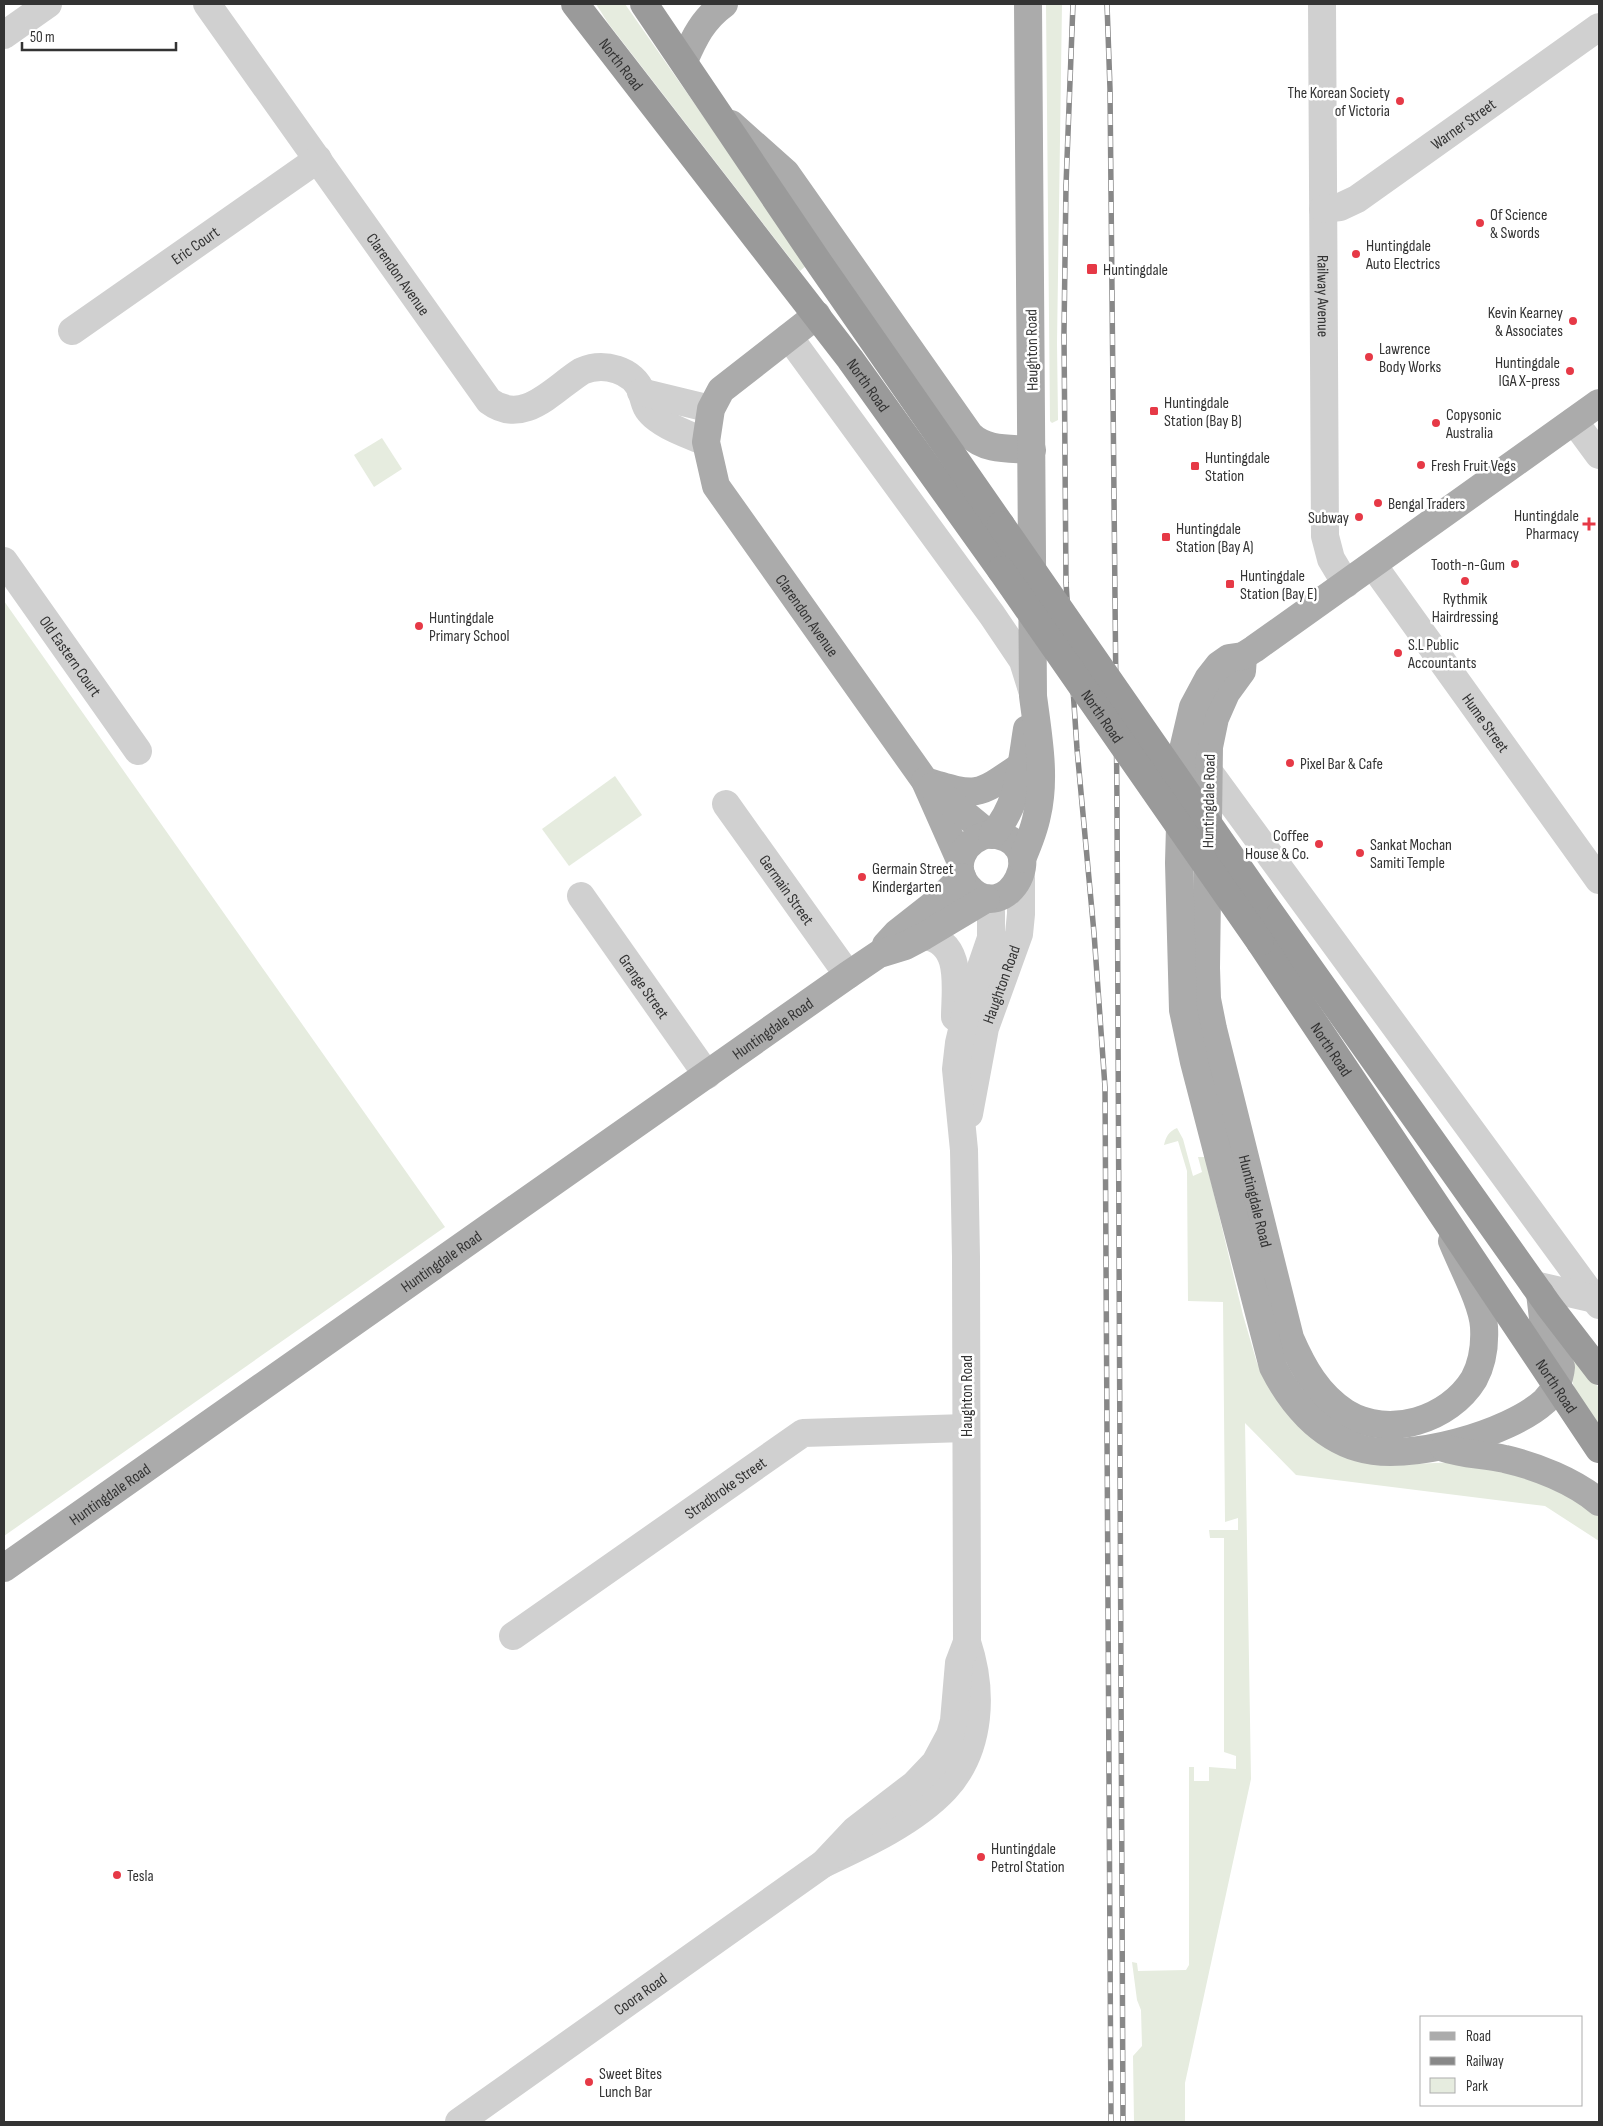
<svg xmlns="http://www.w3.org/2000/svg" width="1603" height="2126" font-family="'Sofia Sans Condensed',sans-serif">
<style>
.green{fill:#e6ecdf}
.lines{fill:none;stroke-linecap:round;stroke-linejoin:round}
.minor{stroke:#d0d0d0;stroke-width:28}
.major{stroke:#ababab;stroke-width:28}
.highway{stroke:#9a9a9a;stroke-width:28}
.rail-casing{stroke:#888;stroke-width:5.5}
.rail{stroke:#fff;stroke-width:4;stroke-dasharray:11;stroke-linecap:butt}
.highway-bridge{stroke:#9a9a9a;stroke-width:28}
.poi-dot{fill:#e63946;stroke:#fff;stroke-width:2}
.labels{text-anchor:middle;stroke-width:5;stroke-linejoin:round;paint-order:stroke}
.street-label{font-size:16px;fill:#333;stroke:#fff}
.poi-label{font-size:16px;fill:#333;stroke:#fff;text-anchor:start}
</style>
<rect width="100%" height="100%" fill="#fff"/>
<g class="green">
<path d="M 596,4 L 625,4 L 807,265 L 800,271 L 608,23 Z"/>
<path d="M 1046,4 L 1062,4 L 1057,343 L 1058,420 L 1052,423 L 1050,421 Z"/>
<path d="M 382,438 L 402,469 L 374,487 L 354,455 Z"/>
<path d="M 4,601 L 445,1227 L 4,1536 Z"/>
<path d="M 615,776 L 642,815 L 569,866 L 542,829 Z"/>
<path d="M 1177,1128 L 1183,1139 L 1193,1176 L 1202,1172 L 1198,1157 L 1205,1157 L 1243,1315 L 1257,1363 L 1277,1398 L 1410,1464 L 1462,1462 L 1510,1470 L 1577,1499 L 1599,1516 L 1599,1541 L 1545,1506 L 1296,1475 L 1245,1423 L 1251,1779 L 1185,2083 L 1185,2122 L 1134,2122 L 1133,2056 L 1142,2046 L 1141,2010 L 1137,2000 L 1132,1962 L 1137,1963 L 1138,1971 L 1186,1970 L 1189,1965 L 1189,1767 L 1194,1767 L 1194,1781 L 1209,1781 L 1209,1767 L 1236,1769 L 1236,1756 L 1224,1752 L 1224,1538 L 1210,1538 L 1209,1530 L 1238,1530 L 1238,1518 L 1225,1522 L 1223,1302 L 1188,1301 L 1187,1171 L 1178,1141 L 1164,1145 C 1166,1137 1168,1132 1177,1128 Z"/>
<path d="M 1557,1338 L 1599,1388 L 1599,1429 L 1579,1401 Z"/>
</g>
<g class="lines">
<g class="minor">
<path id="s1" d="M 207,4 L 489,401 C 524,427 553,389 582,371 C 603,362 634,369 642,393 C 645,403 645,408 654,416 C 668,428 689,435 706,442"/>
<path id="s2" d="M 1322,4 L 1325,536 L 1331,559 L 1346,584"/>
<path d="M 4,35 L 48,4"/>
<path id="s3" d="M 1323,209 L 1340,207 L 1357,199 L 1599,27"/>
<path id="s4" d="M 72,331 L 318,159"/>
<path d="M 789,337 L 992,615 L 1023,661 L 1032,690"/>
<path d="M 641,392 L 711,409"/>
<path d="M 1574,421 L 1599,455"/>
<path id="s5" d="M 4,561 L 138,751"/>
<path id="s6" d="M 1373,565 L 1599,880"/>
<path d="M 1209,772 L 1599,1305"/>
<path id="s7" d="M 726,804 L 848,975"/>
<path id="s8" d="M 581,896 L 707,1075"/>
<path d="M 924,936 C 964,942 955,988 955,1017"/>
<path id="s9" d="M 969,1114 L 985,1028 L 1019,934 L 1021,914 L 1021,878"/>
<path d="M 1534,1285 L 1595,1299"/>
<path id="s10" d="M 513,1636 L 803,1433 L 966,1428"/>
<path d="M 823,1864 C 864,1845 914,1822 945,1789 C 982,1749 983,1690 967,1642 L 966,1257 L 964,1150 L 956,1069 L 959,1043 L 968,1005 L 991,938 L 991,912 L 989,898"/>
<path id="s11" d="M 459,2122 L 823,1864 L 855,1830 L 915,1784 L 935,1763 L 950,1735 L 954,1721 L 959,1663 L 967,1642"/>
</g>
<g class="major">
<path d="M 684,61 C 694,38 703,19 724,4"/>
<path d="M 731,124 L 786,173 L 970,435 C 986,451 1011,448 1032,450"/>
<path id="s12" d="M 817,315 L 721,390 L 711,409 L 706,442 L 716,486 L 925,781 L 960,860"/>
<path id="s13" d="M 1243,656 L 1242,671 L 1226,693 L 1215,718 L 1209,747 L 1206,968 L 1207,999 L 1213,1029 L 1290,1338 C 1303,1368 1318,1395 1346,1413 C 1389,1439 1449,1420 1474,1379 C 1482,1364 1485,1344 1484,1327 C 1483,1304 1461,1264 1452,1241"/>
<path d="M 925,781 C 978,797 976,797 1022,765"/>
<path d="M 932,787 L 989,834"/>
<path d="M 989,834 C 1057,839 1006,931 968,887 C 950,865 964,840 989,834 Z"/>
<path d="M 992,835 C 1019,806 1021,766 1027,729"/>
<path d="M 1022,859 C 1028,845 1034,831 1037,815 C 1046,777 1038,735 1033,696 L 1028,4"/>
<path d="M 886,945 L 897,933 L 939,900 L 962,877"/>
<path d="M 1540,1293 L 1545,1335 L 1561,1367 C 1560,1379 1554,1392 1545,1401 C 1509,1434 1407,1463 1359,1448 C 1319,1436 1291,1403 1273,1367 L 1194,1062 L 1183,1010 L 1179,863 L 1182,754 L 1193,707 L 1208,679 L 1219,665 L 1229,658 L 1243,656 L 1254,649 L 1599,403"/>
<path d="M 1444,1448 C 1464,1455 1485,1454 1505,1459 C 1536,1466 1574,1481 1599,1502"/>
<path id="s14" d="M 4,1568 L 848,975 L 879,954 L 905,946 L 924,936 L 986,899"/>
</g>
<g class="highway">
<path id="s15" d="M 575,4 L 850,359 L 1001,570"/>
<path d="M 644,4 L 819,263 L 1001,525"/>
<path d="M 1259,897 L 1549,1306 L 1599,1371"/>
<path id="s16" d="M 1260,942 L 1599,1449"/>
</g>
<g class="rail-casing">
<g id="rail">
<path d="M 1073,4 L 1066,185 L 1064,333 L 1066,583 L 1077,749 L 1094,933 L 1105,1087 L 1111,2122"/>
<path d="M 1107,4 L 1110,89 L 1117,801 L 1123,2122"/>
</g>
</g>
<use href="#rail" class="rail"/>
<g class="highway-bridge">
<path d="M 1001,525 L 1259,897"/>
<path id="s17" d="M 1001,570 L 1260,942"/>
</g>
</g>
<g class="poi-dot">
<circle cx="1400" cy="101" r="5"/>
<circle cx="1480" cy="223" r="5"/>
<circle cx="1356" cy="254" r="5"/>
<rect x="1086" y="263" width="12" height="12" rx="2.5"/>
<circle cx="1573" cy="321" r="5"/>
<circle cx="1369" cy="357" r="5"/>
<circle cx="1570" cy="371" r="5"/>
<rect x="1149" y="406" width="10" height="10" rx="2.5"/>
<circle cx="1436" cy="423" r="5"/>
<circle cx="1421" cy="465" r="5"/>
<rect x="1190" y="461" width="10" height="10" rx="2.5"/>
<circle cx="1378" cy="503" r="5"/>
<circle cx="1359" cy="517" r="5"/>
<path d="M1586.5 516.5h5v5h5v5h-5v5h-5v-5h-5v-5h5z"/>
<rect x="1161" y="532" width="10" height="10" rx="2.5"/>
<circle cx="1515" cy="564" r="5"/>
<circle cx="1465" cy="581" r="5"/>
<rect x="1225" y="579" width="10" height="10" rx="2.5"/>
<circle cx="419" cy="626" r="5"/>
<circle cx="1398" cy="653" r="5"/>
<circle cx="1290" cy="763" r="5"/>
<circle cx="1319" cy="844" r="5"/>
<circle cx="1360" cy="853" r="5"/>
<circle cx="862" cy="877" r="5"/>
<circle cx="981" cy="1857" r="5"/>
<circle cx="117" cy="1875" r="5"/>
<circle cx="589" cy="2082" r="5"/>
</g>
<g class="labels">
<g class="street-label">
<text dy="6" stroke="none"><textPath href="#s15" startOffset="76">North Road</textPath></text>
<text dy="6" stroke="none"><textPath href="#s3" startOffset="166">Warner Street</textPath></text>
<text dy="6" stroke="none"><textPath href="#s4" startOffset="150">Eric Court</textPath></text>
<text dy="6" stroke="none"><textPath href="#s1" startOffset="331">Clarendon Avenue</textPath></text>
<text dy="6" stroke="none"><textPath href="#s2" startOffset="292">Railway Avenue</textPath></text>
<text transform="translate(1031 350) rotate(-91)" y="6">Haughton Road</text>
<text dy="6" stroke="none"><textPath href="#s15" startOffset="481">North Road</textPath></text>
<text dy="6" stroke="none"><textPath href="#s12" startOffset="380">Clarendon Avenue</textPath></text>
<text dy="6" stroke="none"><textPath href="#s5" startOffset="116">Old Eastern Court</textPath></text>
<text dy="6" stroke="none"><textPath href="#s17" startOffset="178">North Road</textPath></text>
<text dy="6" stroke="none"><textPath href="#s6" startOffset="194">Hume Street</textPath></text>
<text transform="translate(1208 801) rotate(-89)" y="6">Huntingdale Road</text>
<text dy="6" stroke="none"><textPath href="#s7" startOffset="105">Germain Street</textPath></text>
<text dy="6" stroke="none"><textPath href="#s9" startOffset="134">Haughton Road</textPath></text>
<text dy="6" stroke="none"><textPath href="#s8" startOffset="110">Grange Street</textPath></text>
<text dy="6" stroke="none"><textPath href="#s14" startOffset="939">Huntingdale Road</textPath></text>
<text dy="6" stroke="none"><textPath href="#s16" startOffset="129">North Road</textPath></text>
<text dy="6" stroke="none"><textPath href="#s13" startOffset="559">Huntingdale Road</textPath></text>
<text dy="6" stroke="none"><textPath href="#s14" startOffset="534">Huntingdale Road</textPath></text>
<text dy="6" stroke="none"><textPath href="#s16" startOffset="534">North Road</textPath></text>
<text transform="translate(966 1396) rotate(-90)" y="6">Haughton Road</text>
<text dy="6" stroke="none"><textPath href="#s10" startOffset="259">Stradbroke Street</textPath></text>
<text dy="6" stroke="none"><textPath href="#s14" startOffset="129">Huntingdale Road</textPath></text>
<text dy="6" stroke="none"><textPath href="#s11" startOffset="222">Coora Road</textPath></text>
</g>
<g class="poi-label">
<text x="1390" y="98" text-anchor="end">The Korean Society<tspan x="1390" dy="18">of Victoria</tspan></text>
<text x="1490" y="220">Of Science<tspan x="1490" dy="18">&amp; Swords</tspan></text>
<text x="1366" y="251">Huntingdale<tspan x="1366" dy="18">Auto Electrics</tspan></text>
<text x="1103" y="275">Huntingdale</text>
<text x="1563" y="318" text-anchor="end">Kevin Kearney<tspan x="1563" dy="18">&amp; Associates</tspan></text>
<text x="1379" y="354">Lawrence<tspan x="1379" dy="18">Body Works</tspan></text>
<text x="1560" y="368" text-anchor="end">Huntingdale<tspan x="1560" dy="18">IGA X-press</tspan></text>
<text x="1164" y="408">Huntingdale<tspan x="1164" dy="18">Station (Bay B)</tspan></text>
<text x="1446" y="420">Copysonic<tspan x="1446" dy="18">Australia</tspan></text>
<text x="1205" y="463">Huntingdale<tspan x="1205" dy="18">Station</tspan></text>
<text x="1431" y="471">Fresh Fruit Vegs</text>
<text x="1388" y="509">Bengal Traders</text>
<text x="1579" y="521" text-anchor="end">Huntingdale<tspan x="1579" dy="18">Pharmacy</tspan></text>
<text x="1349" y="523" text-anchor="end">Subway</text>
<text x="1176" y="534">Huntingdale<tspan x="1176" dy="18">Station (Bay A)</tspan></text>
<text x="1505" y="570" text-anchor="end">Tooth-n-Gum</text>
<text x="1240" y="581">Huntingdale<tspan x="1240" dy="18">Station (Bay E)</tspan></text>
<text x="1465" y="604" text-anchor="middle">Rythmik<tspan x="1465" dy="18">Hairdressing</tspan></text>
<text x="429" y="623">Huntingdale<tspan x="429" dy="18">Primary School</tspan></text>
<text x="1408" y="650">S.L Public<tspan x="1408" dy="18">Accountants</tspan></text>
<text x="1300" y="769">Pixel Bar &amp; Cafe</text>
<text x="1309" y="841" text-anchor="end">Coffee<tspan x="1309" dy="18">House &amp; Co.</tspan></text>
<text x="1370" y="850">Sankat Mochan<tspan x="1370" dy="18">Samiti Temple</tspan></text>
<text x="872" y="874">Germain Street<tspan x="872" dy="18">Kindergarten</tspan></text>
<text x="991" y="1854">Huntingdale<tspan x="991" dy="18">Petrol Station</tspan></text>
<text x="127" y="1881">Tesla</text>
<text x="599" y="2079">Sweet Bites<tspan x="599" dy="18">Lunch Bar</tspan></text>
</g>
</g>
<rect width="1603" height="2126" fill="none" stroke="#333333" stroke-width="10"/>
<rect x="1420" y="2016" width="162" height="90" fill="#ffffff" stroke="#adadad"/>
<rect x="1430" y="2032" width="25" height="8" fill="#ababab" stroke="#adadad"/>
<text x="1466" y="2041" font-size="15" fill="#333333">Road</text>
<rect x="1430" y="2057" width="25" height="8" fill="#888888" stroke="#adadad"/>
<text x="1466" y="2066" font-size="15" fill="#333333">Railway</text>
<rect x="1430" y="2078" width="25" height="15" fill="#e6ecdf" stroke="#adadad"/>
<text x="1466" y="2091" font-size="15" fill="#333333">Park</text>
<path d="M22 42v8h154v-8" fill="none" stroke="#333333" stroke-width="2.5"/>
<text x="30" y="42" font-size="15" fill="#333333" stroke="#ffffff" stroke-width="4" paint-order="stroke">50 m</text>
</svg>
